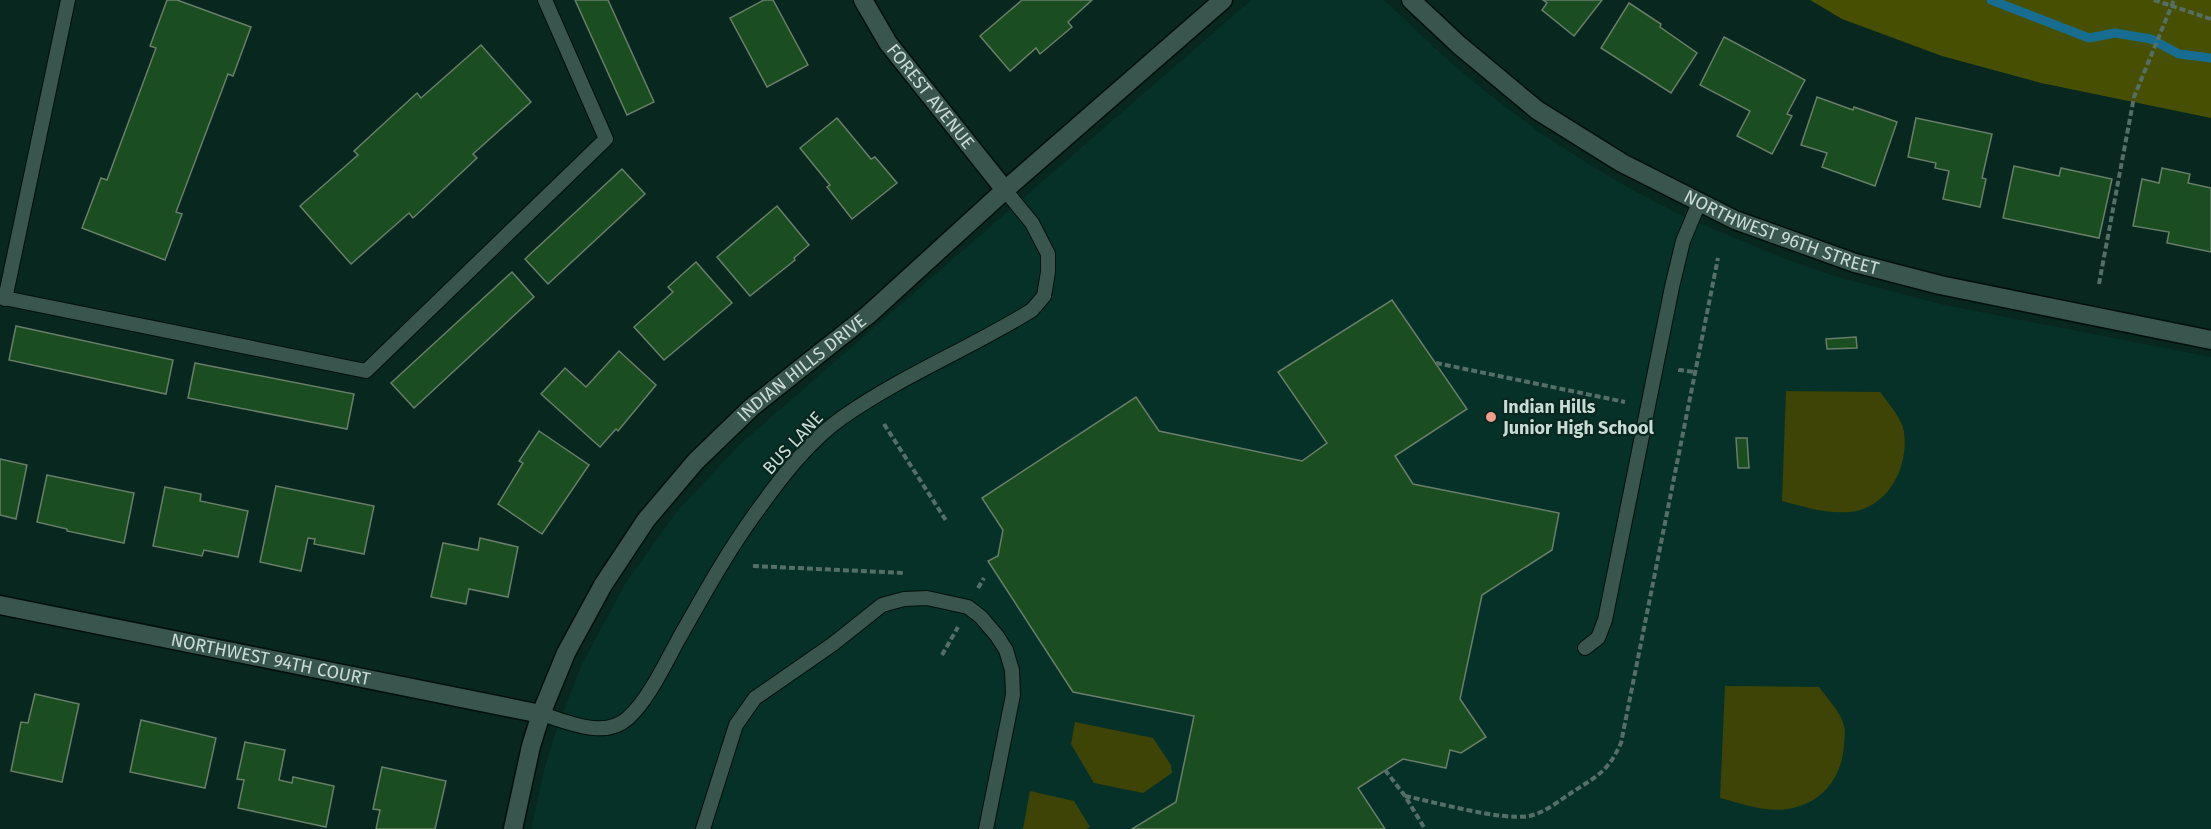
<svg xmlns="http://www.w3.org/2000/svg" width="2211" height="829" font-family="'Fira Sans',sans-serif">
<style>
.built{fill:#063128}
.green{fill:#3d4406}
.forest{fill:#475002}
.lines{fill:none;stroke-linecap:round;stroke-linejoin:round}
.stream{stroke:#176d8f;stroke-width:9}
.building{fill:#1a4d1f;stroke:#697e69;stroke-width:1.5}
.service-casing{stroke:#000f09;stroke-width:16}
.minor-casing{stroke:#000f09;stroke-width:21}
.path{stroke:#556f68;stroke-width:4;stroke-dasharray:6 3;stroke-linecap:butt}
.service{stroke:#38564d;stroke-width:14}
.minor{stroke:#38564d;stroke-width:18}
.poi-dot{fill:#f49d8c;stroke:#07271f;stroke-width:2}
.labels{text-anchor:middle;stroke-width:4.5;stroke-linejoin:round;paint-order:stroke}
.street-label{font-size:18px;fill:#cadbd5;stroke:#07271f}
.poi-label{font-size:18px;font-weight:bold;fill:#cadbd5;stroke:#07271f;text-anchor:start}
</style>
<rect width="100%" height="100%" fill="#07271f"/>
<path class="built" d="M 1251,0 L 1384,0 L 1450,62 L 1494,98 L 1539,132 L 1587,163 L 1636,192 L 1687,218 L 1788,260 L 1838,277 L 1940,304 L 2211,357 L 2211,829 L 531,829 L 544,770 L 559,722 L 582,664 L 625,584 L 678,510 L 740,444 Z"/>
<g class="green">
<path d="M 1786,391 L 1880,392 C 1888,403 1902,418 1904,432 C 1909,467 1888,508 1850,512 C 1826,514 1804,507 1782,501 Z"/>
<path d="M 1725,686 L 1819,687 C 1827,698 1841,712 1844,726 C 1846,732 1844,739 1844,745 C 1842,776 1824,801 1793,808 C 1769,814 1743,804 1720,798 Z"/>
<path d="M 1075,722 L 1153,738 L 1171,765 L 1172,773 L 1143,793 L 1094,783 L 1071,744 Z"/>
<path d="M 1030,791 L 1074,801 L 1090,827 L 1086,829 L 1023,829 Z"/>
</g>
<path class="forest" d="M 1810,0 L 2211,0 L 2211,118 L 2041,83 L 1942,56 L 1842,19 Z"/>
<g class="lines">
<path class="stream" d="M 1991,0 L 2089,38 L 2115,33 L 2151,39 L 2179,54 L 2211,58"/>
</g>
<g class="building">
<path d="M 167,0 L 177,0 L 251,27 L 233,76 L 228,74 L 176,212 L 182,214 L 165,260 L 82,228 L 101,178 L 107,180 L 156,48 L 150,46 Z"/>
<path d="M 575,0 L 608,0 L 654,102 L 627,115 Z"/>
<path d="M 764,0 L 773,0 L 808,65 L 767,87 L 730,18 Z"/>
<path d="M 1022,0 L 1092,0 L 1068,22 L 1072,27 L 1040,54 L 1036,48 L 1010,71 L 980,36 Z"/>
<path d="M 1543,0 L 1602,0 L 1574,36 L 1542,10 L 1547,3 Z"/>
<path d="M 1629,3 L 1661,24 L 1660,27 L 1697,53 L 1671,93 L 1601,48 Z"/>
<path d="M 1724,37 L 1805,80 L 1787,114 L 1792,116 L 1772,154 L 1737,136 L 1750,111 L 1700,85 Z"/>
<path d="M 481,45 L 531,102 L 473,154 L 477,158 L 413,218 L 409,213 L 351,264 L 300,206 L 358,155 L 354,151 L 417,93 L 421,98 Z"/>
<path d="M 1817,97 L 1853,110 L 1854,107 L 1897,122 L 1875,186 L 1822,167 L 1827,153 L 1801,145 Z"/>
<path d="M 837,118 L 871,159 L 875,157 L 897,183 L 852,219 L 827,187 L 830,185 L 800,148 Z"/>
<path d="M 1916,118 L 1992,134 L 1982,178 L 1986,179 L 1980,207 L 1943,199 L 1949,171 L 1935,168 L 1936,163 L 1908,157 Z"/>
<path d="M 2014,166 L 2059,176 L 2061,168 L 2112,179 L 2099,238 L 2003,218 Z"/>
<path d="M 2162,168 L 2190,174 L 2188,183 L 2211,188 L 2211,252 L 2167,243 L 2169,232 L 2133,226 L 2142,179 L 2159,183 Z"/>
<path d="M 622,169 L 645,194 L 548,284 L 525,259 Z"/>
<path d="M 777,206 L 809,245 L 794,258 L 795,260 L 750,296 L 717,257 Z"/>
<path d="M 696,262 L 732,303 L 664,360 L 634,327 L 673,292 L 668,287 Z"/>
<path d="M 512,272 L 534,297 L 414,408 L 391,383 Z"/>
<path d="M 1392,300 L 1467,409 L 1395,456 L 1413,484 L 1559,513 L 1552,550 L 1482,595 L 1460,699 L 1486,737 L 1461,753 L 1450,750 L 1446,768 L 1403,759 L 1358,788 L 1385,829 L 1132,829 L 1176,802 L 1194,716 L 1073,692 L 988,561 L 998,556 L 1003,530 L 982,498 L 1136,397 L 1159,431 L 1302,461 L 1327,443 L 1278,372 Z"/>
<path d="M 16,326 L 173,360 L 166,394 L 9,360 Z"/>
<path d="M 1856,337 L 1857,348 L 1827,349 L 1826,339 Z"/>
<path d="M 619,351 L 656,385 L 618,431 L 616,429 L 600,447 L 541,394 L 565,368 L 586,387 Z"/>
<path d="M 195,363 L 354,394 L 347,429 L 188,398 Z"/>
<path d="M 539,431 L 589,465 L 542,534 L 498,504 L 523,463 L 519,461 Z"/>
<path d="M 1736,438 L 1747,438 L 1749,468 L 1738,468 Z"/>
<path d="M 0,459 L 27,465 L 16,519 L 0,515 Z"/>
<path d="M 47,475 L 134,493 L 124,543 L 67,531 L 67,529 L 37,522 Z"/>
<path d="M 276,486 L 374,506 L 364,554 L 314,544 L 315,539 L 308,538 L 301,571 L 260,562 Z"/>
<path d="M 165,487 L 201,494 L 200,501 L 248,511 L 238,557 L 204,550 L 202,556 L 153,546 Z"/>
<path d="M 480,538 L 518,547 L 508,597 L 469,589 L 466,604 L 431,597 L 443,543 L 478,550 Z"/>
<path d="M 35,694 L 79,704 L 62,782 L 11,771 L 21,722 L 28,723 Z"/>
<path d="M 141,720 L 216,738 L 205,788 L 130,772 Z"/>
<path d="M 245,742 L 285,750 L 279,780 L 292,783 L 293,777 L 334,786 L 326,827 L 238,808 L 244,780 L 237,779 Z"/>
<path d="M 382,767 L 446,781 L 435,829 L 376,829 L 380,810 L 373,809 Z"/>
</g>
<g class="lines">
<g class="service-casing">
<g id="service">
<path d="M 0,297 L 366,371 L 606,139 L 545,0"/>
<path d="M 5,299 L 68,0"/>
<path d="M 1585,648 L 1598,638 L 1605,620 L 1672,287 L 1683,241 L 1699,203"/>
<path d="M 541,714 C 567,721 604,740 628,718 C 648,700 664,666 677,642 C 703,596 728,550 760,507 C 783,475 810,440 843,417 C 903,375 971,348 1032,310 L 1044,296 L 1048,272 L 1048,254 L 1032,223 L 1005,190"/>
<path d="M 703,829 L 736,725 L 755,698 L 833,644 L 882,605 L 904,599 L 927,598 L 968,607 L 981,617 L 997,636 L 1006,650 L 1012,670 L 1013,695 L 986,829"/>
</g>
</g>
<g class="minor-casing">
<g id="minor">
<path id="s1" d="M 863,0 L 888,43 L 1005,190"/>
<path id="s2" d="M 1411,0 L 1459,45 L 1537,110 L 1622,163 L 1735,220 L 1855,263 L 1940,285 L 2211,340"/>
<path id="s3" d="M 0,605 L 541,714"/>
<path id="s4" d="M 513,829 L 531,746 L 541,714 L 566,653 L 603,585 L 646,520 L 696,461 L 752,407 L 868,315 L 1005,190 L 1223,0"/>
</g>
</g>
<g class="path">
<path d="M 2154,0 L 2211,19"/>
<path d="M 2099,284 L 2134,97 L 2174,0"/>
<path d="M 1436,363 L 1625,402"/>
<path d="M 1680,372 L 1680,370 L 1695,372"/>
<path d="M 884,424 L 947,522"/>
<path d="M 753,566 L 905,573"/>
<path d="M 978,588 L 984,578"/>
<path d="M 942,655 L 958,627"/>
<path d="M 1385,770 L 1405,796 L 1425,829"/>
<path d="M 1405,796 C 1434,802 1502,821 1529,816 C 1545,813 1560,800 1574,791 C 1599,775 1608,771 1621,743 L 1718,258"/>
</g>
<use href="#service" class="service"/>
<use href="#minor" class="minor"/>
</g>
<circle class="poi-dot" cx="1491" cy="417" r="6"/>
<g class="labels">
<g class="street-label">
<text dy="6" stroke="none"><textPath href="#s1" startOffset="118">FOREST AVENUE</textPath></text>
<text dy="6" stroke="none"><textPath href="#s2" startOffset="442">NORTHWEST 96TH STREET</textPath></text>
<text dy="6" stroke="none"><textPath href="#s4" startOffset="558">INDIAN HILLS DRIVE</textPath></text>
<text transform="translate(793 443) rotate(-47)" y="6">BUS LANE</text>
<text dy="6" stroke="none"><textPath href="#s3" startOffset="276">NORTHWEST 94TH COURT</textPath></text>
</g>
<g class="poi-label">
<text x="1503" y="413">Indian Hills<tspan x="1503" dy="21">Junior High School</tspan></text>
</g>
</g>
</svg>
